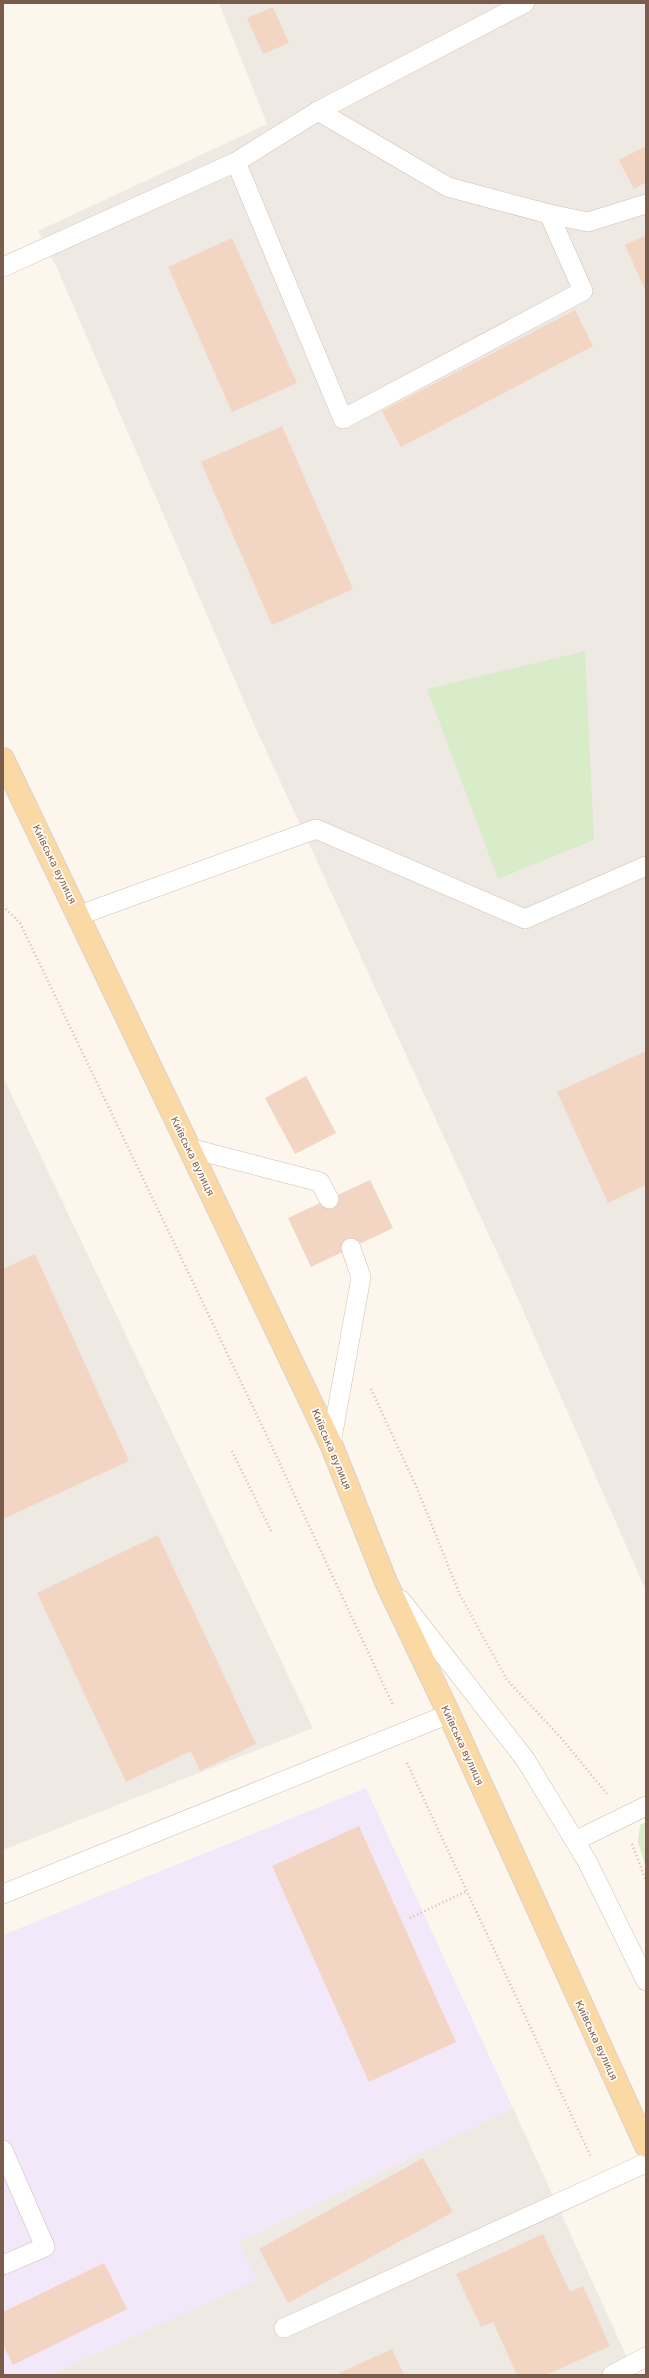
<svg xmlns="http://www.w3.org/2000/svg" width="649" height="2378" font-family="'DejaVu Sans',sans-serif">
<style>
.industrial{fill:#efe9e4}
.education{fill:#f3e8fa}
.grass{fill:#d8ecc9}
.building{fill:#f3d5c3}
.lines{fill:none;stroke-linecap:round;stroke-linejoin:round}
.lane-casing{stroke:#d1beb0;stroke-width:20}
.primary-casing{stroke:#dad1cd;stroke-width:24}
.path{stroke:#d9b8a5;stroke-width:2.5;stroke-dasharray:1 3;stroke-linecap:butt}
.lane{stroke:#fff;stroke-width:19}
.primary{stroke:#fbd9a5;stroke-width:22}
.labels{text-anchor:middle;stroke-width:3.5;stroke-linejoin:round;paint-order:stroke}
.street-label{font-size:10px;fill:#7a5c4d;stroke:#fffaf3}
</style>
<rect width="100%" height="100%" fill="#fdf6ec"/>
<g class="industrial">
<path d="M 219,3 L 646,3 L 646,1591 L 511,1283 L 257,731 L 56,266 L 38,231 L 267,124 Z"/>
<path d="M 3,1077 L 313,1728 L 3,1850 Z"/>
<path d="M 513,2108 L 635,2375 L 49,2375 L 256,2280 L 238,2242 Z"/>
</g>
<path class="education" d="M 366,1788 L 513,2108 L 238,2242 L 257,2280 L 49,2375 L 3,2375 L 3,1935 Z"/>
<g class="grass">
<path d="M 585,651 L 594,840 L 498,879 L 427,689 Z"/>
<path d="M 646,1822 L 646,1868 L 638,1842 L 640,1825 Z"/>
</g>
<g class="building">
<path d="M 273,7 L 289,43 L 263,54 L 247,18 Z"/>
<path d="M 646,146 L 646,182 L 634,189 L 619,160 Z"/>
<path d="M 646,235 L 646,292 L 625,245 Z"/>
<path d="M 232,238 L 297,383 L 232,412 L 168,267 Z"/>
<path d="M 575,310 L 593,346 L 401,447 L 382,411 Z"/>
<path d="M 282,426 L 353,589 L 272,625 L 201,462 Z"/>
<path d="M 646,1051 L 646,1185 L 608,1203 L 557,1092 Z"/>
<path d="M 306,1076 L 336,1133 L 295,1154 L 265,1098 Z"/>
<path d="M 370,1180 L 393,1228 L 311,1267 L 288,1218 Z"/>
<path d="M 35,1254 L 129,1461 L 3,1519 L 3,1269 Z"/>
<path d="M 158,1535 L 256,1744 L 200,1771 L 191,1751 L 126,1782 L 37,1593 Z"/>
<path d="M 359,1826 L 456,2042 L 369,2082 L 272,1866 Z"/>
<path d="M 423,2158 L 453,2212 L 288,2303 L 259,2249 Z"/>
<path d="M 543,2234 L 570,2292 L 583,2286 L 610,2346 L 546,2375 L 517,2375 L 493,2322 L 481,2327 L 456,2274 Z"/>
<path d="M 104,2263 L 127,2309 L 13,2365 L 3,2345 L 3,2312 Z"/>
<path d="M 392,2349 L 404,2375 L 335,2375 Z"/>
</g>
<g class="lines">
<g class="lane-casing">
<g id="lane">
<path d="M 236,162 L 343,419 L 583,291 L 549,214 L 448,187 L 318,111"/>
<path d="M 549,214 L 588,222 L 646,204"/>
<path d="M 3,267 L 236,162 L 318,111 L 525,3"/>
<path d="M 80,915 L 316,829 L 525,919 L 646,866"/>
<path d="M 189,1148 L 320,1182 L 329,1199"/>
<path d="M 331,1444 L 361,1277 L 351,1248"/>
<path d="M 401,1600 L 525,1759 L 587,1861 L 646,1981"/>
<path d="M 575,1841 L 646,1806"/>
<path d="M 3,1894 L 449,1714"/>
<path d="M 3,2150 L 45,2247 L 3,2265"/>
<path d="M 284,2328 L 646,2163"/>
<path d="M 612,2375 L 646,2357"/>
</g>
</g>
<g class="primary-casing">
<path id="primary" d="M 3,759 L 331,1444 L 386,1582 L 449,1714 L 646,2146"/>
</g>
<g class="path">
<path d="M 3,906 L 20,923 L 266,1434 L 393,1705"/>
<path d="M 371,1389 L 416,1486 L 460,1595 L 507,1680 L 562,1739 L 607,1794"/>
<path d="M 232,1451 L 272,1533"/>
<path d="M 407,1763 L 591,2157"/>
<path d="M 632,1844 L 646,1881"/>
<path d="M 410,1918 L 467,1891"/>
</g>
<use href="#lane" class="lane"/>
<use href="#primary" class="primary"/>
</g>
<g class="labels">
<g class="street-label">
<text transform="translate(55 864) rotate(64)" y="4">Київська вулиця</text>
<text transform="translate(193 1156) rotate(64)" y="4">Київська вулиця</text>
<text transform="translate(332 1449) rotate(67)" y="4">Київська вулиця</text>
<text transform="translate(463 1745) rotate(65)" y="4">Київська вулиця</text>
<text transform="translate(597 2040) rotate(65)" y="4">Київська вулиця</text>
</g>
</g>
<rect width="649" height="2378" fill="none" stroke="#7a5c4d" stroke-width="8"/>
</svg>
